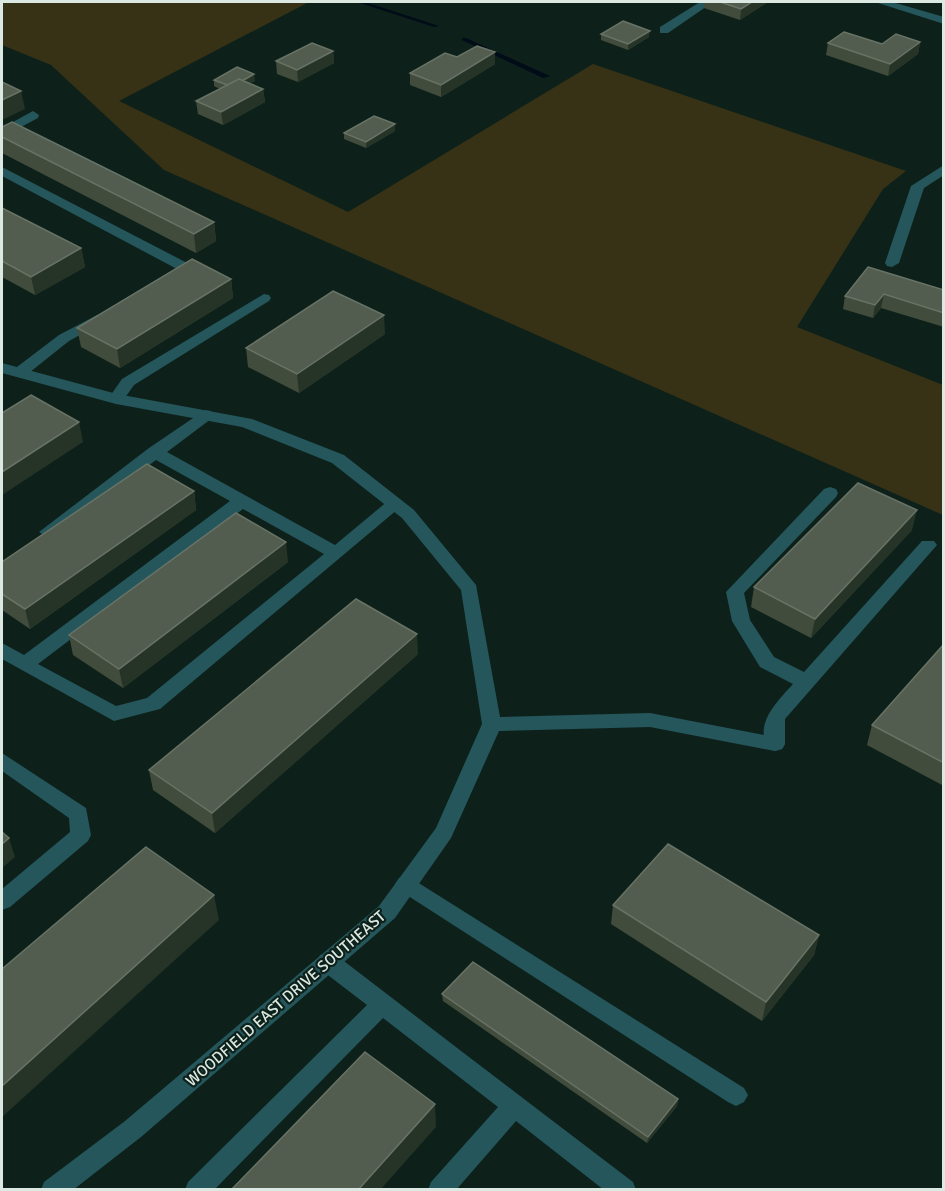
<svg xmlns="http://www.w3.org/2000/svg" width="945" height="1191" font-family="Signika,sans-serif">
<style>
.green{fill:#373216}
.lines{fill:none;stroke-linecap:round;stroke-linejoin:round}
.stream{fill:#000c18;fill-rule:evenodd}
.service{fill:#25565b;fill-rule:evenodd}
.minor{fill:#25565b;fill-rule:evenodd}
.wall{fill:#424c3d}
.shaded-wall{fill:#263428}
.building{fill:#525d4f;stroke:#687366;stroke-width:1.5}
.labels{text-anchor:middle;stroke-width:4.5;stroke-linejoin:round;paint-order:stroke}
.street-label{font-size:16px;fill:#dce9e3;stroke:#0d211a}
</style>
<rect width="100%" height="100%" fill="#0d211a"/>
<path class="green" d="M 2,2 L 309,2 L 119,101 L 348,212 L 593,64 L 906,171 L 883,189 L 797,327 L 943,385 L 943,515 L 164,170 L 51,65 L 2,45 Z"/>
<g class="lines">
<g class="stream">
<path d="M 357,2 L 365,2 L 439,26 L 434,27 Z"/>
<path d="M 462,38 L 466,38 L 550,76 L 543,78 L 462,40 Z"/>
</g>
<g class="service">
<path d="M 700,2 L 713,2 L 668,33 L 660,33 L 660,27 Z"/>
<path d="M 33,111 L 39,115 L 38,118 L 2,137 L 2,128 Z"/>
<path d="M 944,165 L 944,175 L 924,188 L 899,263 L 892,267 L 887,266 L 885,263 L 911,186 Z"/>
<path d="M 2,167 L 193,266 L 195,269 L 178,280 L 168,280 L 166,277 L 177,269 L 2,176 Z"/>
<path d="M 264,294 L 269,295 L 271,298 L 269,301 L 134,385 L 122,402 L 110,402 L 108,399 L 122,379 Z"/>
<path d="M 97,315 L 105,320 L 102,323 L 69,341 L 25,376 L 13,376 L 11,373 L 13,370 L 59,335 Z"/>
<path d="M 205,410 L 211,411 L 213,415 L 211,419 L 167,452 L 335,545 L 389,500 L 395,498 L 404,504 L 160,709 L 114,721 L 2,659 L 2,643 L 24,655 L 230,501 L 156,460 L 54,536 L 48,538 L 39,532 L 149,448 ZM 243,509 L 324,554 L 147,698 L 116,706 L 38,664 Z"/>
<path d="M 830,487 L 836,489 L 838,493 L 836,497 L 744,593 L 750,620 L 774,657 L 804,672 L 922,541 L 934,541 L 937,545 L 785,719 L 785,744 L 782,749 L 775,751 L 768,749 C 754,723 777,702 793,684 L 760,667 L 732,621 L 726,592 L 824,489 Z"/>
<path d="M 2,753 L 86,808 L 91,835 L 88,841 L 10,907 L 2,910 L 2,889 L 70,832 L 69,818 L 2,771 Z"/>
<path d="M 406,875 L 744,1088 L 748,1095 L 744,1102 L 736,1106 L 728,1102 L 399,890 L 395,884 L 399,878 Z"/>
<path d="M 328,953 L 336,955 C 435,1031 533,1106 633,1182 L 636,1190 L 604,1190 L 516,1121 L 456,1190 L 428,1190 L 431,1182 L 498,1107 L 383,1018 L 214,1190 L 185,1190 L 188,1182 L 367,1005 L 320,969 L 317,962 L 320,955 Z"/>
</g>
<g class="minor">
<path d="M 875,2 L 892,2 L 944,17 L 944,24 Z"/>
<path d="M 2,363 L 117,394 L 252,419 L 344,455 L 414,510 L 476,585 L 500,717 L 650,713 L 775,737 L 782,739 L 785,744 L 782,749 L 775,751 L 650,727 L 499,731 L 451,838 L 395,918 L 141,1137 L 73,1190 L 41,1190 L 44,1182 L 125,1121 L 379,906 L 436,828 L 482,724 L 461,590 L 402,518 L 332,463 L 242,427 L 116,404 L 2,373 Z"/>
</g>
</g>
<g class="wall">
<path d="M 704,2 L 768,2 L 740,20 L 704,8 Z"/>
<path d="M 601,34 L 649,37 L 628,50 L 601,40 Z"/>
<path d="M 920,42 L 918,54 L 888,76 L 826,55 L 828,43 L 882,44 Z"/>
<path d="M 333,51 L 334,63 L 298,82 L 277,74 L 276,61 Z"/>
<path d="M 457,57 L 495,64 L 441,97 L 410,85 L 410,73 Z"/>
<path d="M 214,80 L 255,81 L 249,83 L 263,89 L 265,102 L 223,125 L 198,114 L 196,101 L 220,89 L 214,86 Z"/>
<path d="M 2,127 L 214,222 L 216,241 L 196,253 L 2,153 Z"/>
<path d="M 395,131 L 366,148 L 344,139 L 344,133 Z"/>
<path d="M 2,208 L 81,248 L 85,267 L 35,295 L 2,277 Z"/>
<path d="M 231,279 L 233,298 L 120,368 L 81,347 L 77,328 Z"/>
<path d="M 944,290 L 944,327 L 881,308 L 873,318 L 843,309 L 845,296 Z"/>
<path d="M 385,334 L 299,393 L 248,367 L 246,348 Z"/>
<path d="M 194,491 L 196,510 L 30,629 L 2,610 L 2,562 Z"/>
<path d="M 912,530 L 811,638 L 751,607 L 754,587 Z"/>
<path d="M 288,562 L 123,688 L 73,655 L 69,635 Z"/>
<path d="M 944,644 L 944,786 L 867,745 L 872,725 Z"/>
<path d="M 418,654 L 215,833 L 153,790 L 149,770 Z"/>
<path d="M 613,905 L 819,935 L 814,955 L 762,1021 L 611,924 Z"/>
<path d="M 442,994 L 678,1099 L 677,1106 L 647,1143 L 443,1001 Z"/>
</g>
<g class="shaded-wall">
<path d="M 752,2 L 768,2 L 740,20 L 741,9 Z"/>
<path d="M 650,31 L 649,37 L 628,50 L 628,44 Z"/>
<path d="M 920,42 L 918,54 L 888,76 L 890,64 Z"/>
<path d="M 333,51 L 334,63 L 298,82 L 297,70 Z"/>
<path d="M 495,52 L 495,64 L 441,97 L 441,85 Z"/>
<path d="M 254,74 L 255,81 L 231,93 L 231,87 Z"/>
<path d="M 263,89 L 265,102 L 223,125 L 221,112 Z"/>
<path d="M 21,91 L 25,109 L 2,120 L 2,100 Z"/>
<path d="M 395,124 L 395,131 L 366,148 L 366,142 Z"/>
<path d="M 214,222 L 216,241 L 196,253 L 194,234 Z"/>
<path d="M 81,248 L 85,267 L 35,295 L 31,277 Z"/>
<path d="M 231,279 L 233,298 L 120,368 L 117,349 Z"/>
<path d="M 884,294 L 881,308 L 873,318 L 875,305 Z"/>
<path d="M 384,315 L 385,334 L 299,393 L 297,374 Z"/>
<path d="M 79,422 L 83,442 L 2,495 L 2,472 Z"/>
<path d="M 194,491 L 196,510 L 30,629 L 25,609 Z"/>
<path d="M 917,510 L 912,530 L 811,638 L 815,619 Z"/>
<path d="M 286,542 L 288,562 L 123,688 L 119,669 Z"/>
<path d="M 417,634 L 418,654 L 215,833 L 212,813 Z"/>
<path d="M 9,838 L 15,857 L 2,868 L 2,844 Z"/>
<path d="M 214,895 L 219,920 L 2,1117 L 2,1086 Z"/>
<path d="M 819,935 L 814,955 L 762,1021 L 766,1002 Z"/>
<path d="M 678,1099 L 677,1106 L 647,1143 L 648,1137 Z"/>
<path d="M 435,1104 L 436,1127 L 380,1190 L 358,1190 Z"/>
</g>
<g class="building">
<path d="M 720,2 L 752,2 L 741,9 Z"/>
<path d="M 623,21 L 650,31 L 628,44 L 601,34 Z"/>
<path d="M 844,32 L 882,44 L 896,34 L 920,42 L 890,64 L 828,43 Z"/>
<path d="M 312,43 L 333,51 L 297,70 L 276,61 Z"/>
<path d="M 477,46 L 495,52 L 441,85 L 410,73 L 445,53 L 457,57 Z"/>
<path d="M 237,67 L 254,74 L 242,81 L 239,79 L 227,85 L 214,80 Z"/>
<path d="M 239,79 L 263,89 L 221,112 L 196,101 Z"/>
<path d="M 2,82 L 21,91 L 2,100 Z"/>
<path d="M 374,116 L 395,124 L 366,142 L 344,133 Z"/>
<path d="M 12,122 L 214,222 L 194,234 L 2,137 L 2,127 Z"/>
<path d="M 2,208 L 81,248 L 31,277 L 2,261 Z"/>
<path d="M 192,259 L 231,279 L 117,349 L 77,328 Z"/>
<path d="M 868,267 L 944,290 L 944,313 L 884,294 L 875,305 L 845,296 Z"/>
<path d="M 333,291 L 384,315 L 297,374 L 246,348 Z"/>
<path d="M 31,395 L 79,422 L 2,472 L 2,413 Z"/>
<path d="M 147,464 L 194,491 L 25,609 L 2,594 L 2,562 Z"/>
<path d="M 858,483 L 917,510 L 815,619 L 754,587 Z"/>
<path d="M 236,513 L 286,542 L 119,669 L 69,635 Z"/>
<path d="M 356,599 L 417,634 L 212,813 L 149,770 Z"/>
<path d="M 944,644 L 944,763 L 872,725 Z"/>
<path d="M 2,832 L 9,838 L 2,844 Z"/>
<path d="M 668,844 L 819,935 L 766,1002 L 613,905 Z"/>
<path d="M 146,847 L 214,895 L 2,1086 L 2,969 Z"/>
<path d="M 473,962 L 678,1099 L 648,1137 L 442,994 Z"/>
<path d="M 365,1052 L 435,1104 L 358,1190 L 231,1190 Z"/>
</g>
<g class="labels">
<g class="street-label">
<text transform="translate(285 998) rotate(-41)" y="6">WOODFIELD EAST DRIVE SOUTHEAST</text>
</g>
</g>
<rect width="945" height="1191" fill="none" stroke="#dce9e3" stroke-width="6"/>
</svg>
